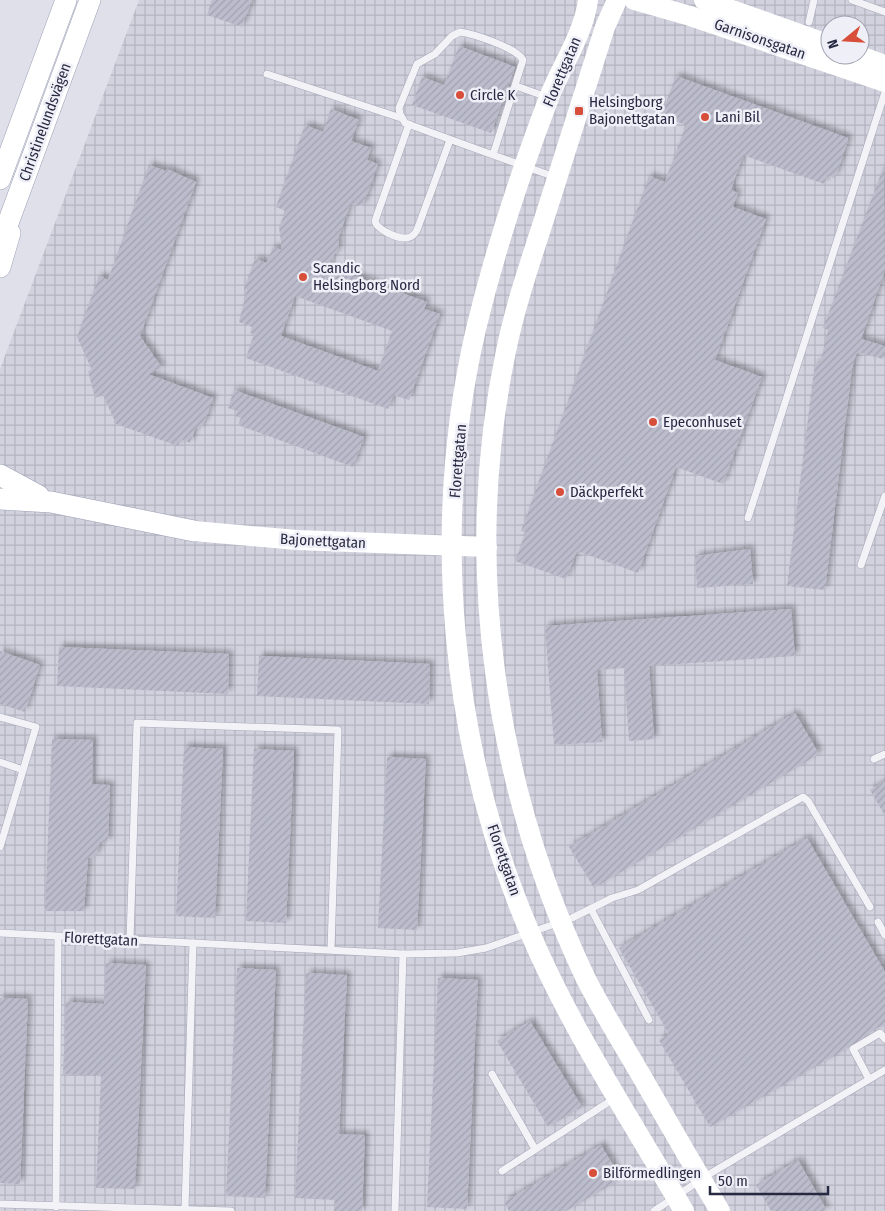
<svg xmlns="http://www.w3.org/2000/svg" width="885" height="1211" font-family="'Fira Sans Condensed',sans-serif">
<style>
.industrial{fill:url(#industrial-grid);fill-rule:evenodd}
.building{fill:url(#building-hatch);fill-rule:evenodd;filter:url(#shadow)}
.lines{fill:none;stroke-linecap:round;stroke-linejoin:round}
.lane-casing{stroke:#a8a9b7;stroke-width:8}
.primary-casing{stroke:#9da0b6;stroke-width:22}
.lane{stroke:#f2f2f7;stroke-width:7}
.secondary{stroke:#fff;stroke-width:20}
.primary{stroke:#fff;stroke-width:21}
.poi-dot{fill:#d74e3b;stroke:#eff0f7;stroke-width:2}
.labels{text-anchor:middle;stroke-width:5;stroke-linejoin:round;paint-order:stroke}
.street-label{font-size:15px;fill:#272942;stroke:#eff0f7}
.poi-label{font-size:15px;fill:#272942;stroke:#eff0f7;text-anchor:start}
</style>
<defs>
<pattern id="industrial-grid" width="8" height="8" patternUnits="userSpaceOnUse" patternTransform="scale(1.25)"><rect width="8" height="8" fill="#d1d2de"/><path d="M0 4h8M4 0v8" fill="none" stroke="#b3b4c0"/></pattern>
<pattern id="building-hatch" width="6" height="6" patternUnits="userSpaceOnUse" patternTransform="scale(1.25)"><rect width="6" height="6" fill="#bcbdcc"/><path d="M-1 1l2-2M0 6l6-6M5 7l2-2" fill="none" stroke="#a2a2b0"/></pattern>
<filter id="shadow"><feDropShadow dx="4" dy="-4" stdDeviation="2.5" flood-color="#0004"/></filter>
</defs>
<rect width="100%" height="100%" fill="#dfe0e9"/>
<path class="industrial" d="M 139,0 L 885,0 L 885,1211 L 0,1211 L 0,369 ZM 830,25 L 860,25 L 860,55 L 830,55 Z"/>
<g class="building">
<path d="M 212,0 L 252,0 L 242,27 L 207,15 Z"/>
<path d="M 459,46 L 515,67 L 491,133 L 412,105 L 422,77 L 444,85 Z"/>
<path d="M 676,76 L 848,138 L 848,141 L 836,175 L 834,178 L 827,175 L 824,184 L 743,155 L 731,190 L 738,193 L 733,207 L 766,219 L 715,360 L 762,377 L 723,484 L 676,467 L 638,573 L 577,551 L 566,579 L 515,561 L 526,532 L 521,531 L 649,176 L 665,182 L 686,125 L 661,116 Z"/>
<path d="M 331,109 L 359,120 L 351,141 L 371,148 L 367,160 L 378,164 L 363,206 L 350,205 L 338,239 L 339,248 L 327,266 L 427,302 L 424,309 L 440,314 L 409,400 L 393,395 L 388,409 L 246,358 L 254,334 L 250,333 L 252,327 L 239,322 L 247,290 L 244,289 L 255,259 L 267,263 L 273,247 L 282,250 L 279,227 L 286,211 L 276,207 L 305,125 L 323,132 ZM 295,296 L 392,331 L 378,371 L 281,336 Z"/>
<path d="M 149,165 L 166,171 L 167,169 L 196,182 L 140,336 L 162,368 L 148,374 L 213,398 L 205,421 L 200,429 L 196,427 L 190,443 L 181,439 L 178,446 L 116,424 L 103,395 L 95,398 L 88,371 L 92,370 L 77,337 L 99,276 L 108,280 Z"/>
<path d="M 884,166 L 885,270 L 861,339 L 885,346 L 885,351 L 883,359 L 857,352 L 852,368 L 825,590 L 787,586 L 815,363 L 820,364 L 828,330 L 823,328 Z"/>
<path d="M 234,390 L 364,437 L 353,467 L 238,425 L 241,418 L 235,416 L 237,411 L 228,408 Z"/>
<path d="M 750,549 L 753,584 L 697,588 L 695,556 Z"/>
<path d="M 791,609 L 795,656 L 649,666 L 654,739 L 629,741 L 624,668 L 597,670 L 602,742 L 554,745 L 545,626 Z"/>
<path d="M 59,647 L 229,654 L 228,694 L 57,686 Z"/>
<path d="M 0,651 L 40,665 L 25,712 L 0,704 Z"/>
<path d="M 259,656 L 430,664 L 429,704 L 257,696 Z"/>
<path d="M 795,713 L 819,754 L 594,888 L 569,847 Z"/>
<path d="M 52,739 L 93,740 L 92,784 L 110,785 L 108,842 L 100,842 L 96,856 L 88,858 L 84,911 L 45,911 Z"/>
<path d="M 184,747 L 223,749 L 215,918 L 176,916 Z"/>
<path d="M 254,749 L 294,751 L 286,923 L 246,921 Z"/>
<path d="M 387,757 L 426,759 L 417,930 L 378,928 Z"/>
<path d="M 885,781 L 885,816 L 870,790 Z"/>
<path d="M 807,838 L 885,972 L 885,1026 L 877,1028 L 848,1048 L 710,1127 L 659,1040 L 669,1034 L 619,948 Z"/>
<path d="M 106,963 L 146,965 L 135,1189 L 96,1188 L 101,1076 L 63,1074 L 66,1002 L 104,1004 Z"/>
<path d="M 237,968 L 276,970 L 265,1198 L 226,1196 Z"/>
<path d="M 306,973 L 347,975 L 339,1134 L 365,1135 L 362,1211 L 334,1211 L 335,1200 L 295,1198 Z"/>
<path d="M 438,978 L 478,980 L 467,1209 L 427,1207 Z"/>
<path d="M 0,998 L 28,999 L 20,1184 L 0,1183 Z"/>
<path d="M 530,1021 L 582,1107 L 548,1127 L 497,1041 Z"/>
<path d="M 601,1145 L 621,1179 L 566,1211 L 509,1211 L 504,1202 Z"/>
<path d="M 798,1160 L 827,1211 L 771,1211 L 756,1185 Z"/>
</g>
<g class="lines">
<g class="lane-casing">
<g id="lane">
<path d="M 852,0 L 885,12"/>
<path d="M 809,22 L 814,0"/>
<path d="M 267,74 L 401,118"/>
<path d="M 516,86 L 547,97"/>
<path d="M 409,124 L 375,221 C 377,230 398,239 407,238 C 412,237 415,234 417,230 L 450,140"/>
<path d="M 493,155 L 405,123 L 400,114 L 399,108 L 417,64 L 435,54 L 452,36 L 460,32 C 474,34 517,48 523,60 L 493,155 L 555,177"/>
<path d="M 748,518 L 885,92"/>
<path d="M 861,565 L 885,496"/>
<path d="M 0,717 L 36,727 L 0,847"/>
<path d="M 874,759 L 885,754"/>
<path d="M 0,762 L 23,770"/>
<path d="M 591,909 L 649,1020"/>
<path d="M 878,922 L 885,935"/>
<path d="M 0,933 L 403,954 L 457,953 L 486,948 L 572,918 L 612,898 L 638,890 L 803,797 L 808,801 L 870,907"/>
<path d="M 130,940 L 137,723 L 338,730 L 331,949"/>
<path d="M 492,1074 L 535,1149"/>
<path d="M 869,1079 L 853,1049 L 880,1033 L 885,1039"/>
<path d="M 502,1171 L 615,1098"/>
<path d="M 0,1204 L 231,1211"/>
<path d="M 56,1207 L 58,937"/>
<path d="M 185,1209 L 193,943"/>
<path d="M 395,1211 L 403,954"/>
<path d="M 654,1211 L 711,1173 L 885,1070"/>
</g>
</g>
<g class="primary-casing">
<g id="primary">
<path d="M 0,179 L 66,0"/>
<path d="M 0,245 L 90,0"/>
<path d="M 0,267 L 10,233"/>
<path d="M 0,475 L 39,496"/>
<path d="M 0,499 L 51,502 L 194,531"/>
</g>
</g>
<use href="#lane" class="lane"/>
<g class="secondary">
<path d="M 588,0 C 584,33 562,65 550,95 C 521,171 495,250 476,329 C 430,527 450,749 531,935 C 572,1031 632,1121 684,1211"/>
<path d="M 617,0 L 605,27 C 586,87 567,147 548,207 C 533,254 516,302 506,351 C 462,561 494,784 585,977 C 601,1009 620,1039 638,1070 C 665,1117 692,1164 720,1211"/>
<path d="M 634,0 L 690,16 L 885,82"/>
<path d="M 704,0 L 830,45"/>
<path d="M 857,55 L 885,65"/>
<path d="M 194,531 L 297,540 L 487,547"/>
</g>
<use href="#primary" class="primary"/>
</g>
<g class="poi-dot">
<circle cx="460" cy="95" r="5"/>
<rect x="574" y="106" width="10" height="10" rx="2.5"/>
<circle cx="705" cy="117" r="5"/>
<circle cx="303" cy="277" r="5"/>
<circle cx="653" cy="422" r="5"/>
<circle cx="560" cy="492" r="5"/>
<circle cx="593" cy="1173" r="5"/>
</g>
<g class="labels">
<g class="street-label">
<text transform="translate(760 39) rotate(19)" y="5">Garnisonsgatan</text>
<text transform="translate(562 72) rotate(-67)" y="5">Florettgatan</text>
<text transform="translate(45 122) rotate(-70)" y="5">Christinelundsvägen</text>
<text transform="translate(458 461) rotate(-85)" y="5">Florettgatan</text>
<text transform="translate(323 541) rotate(3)" y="5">Bajonettgatan</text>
<text transform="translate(504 860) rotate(71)" y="5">Florettgatan</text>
<text transform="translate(101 939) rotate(3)" y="5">Florettgatan</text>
</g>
<g class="poi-label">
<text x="470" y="100">Circle K</text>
<text x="589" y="107">Helsingborg<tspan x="589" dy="17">Bajonettgatan</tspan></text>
<text x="715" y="122">Lani Bil</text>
<text x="313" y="273">Scandic<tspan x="313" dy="17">Helsingborg Nord</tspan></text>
<text x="663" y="427">Epeconhuset</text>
<text x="570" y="497">Däckperfekt</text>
<text x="603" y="1178">Bilförmedlingen</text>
</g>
</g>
<g transform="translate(845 40) rotate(252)"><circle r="24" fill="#eff0f7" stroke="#9fa0af"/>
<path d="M0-4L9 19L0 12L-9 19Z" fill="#d74e3b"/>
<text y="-8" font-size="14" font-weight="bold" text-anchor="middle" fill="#272942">N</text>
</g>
<path d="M710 1186v8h118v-8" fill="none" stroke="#272942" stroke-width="2.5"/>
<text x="718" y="1186" font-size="15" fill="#272942" stroke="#eff0f7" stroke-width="4" paint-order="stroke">50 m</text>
</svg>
